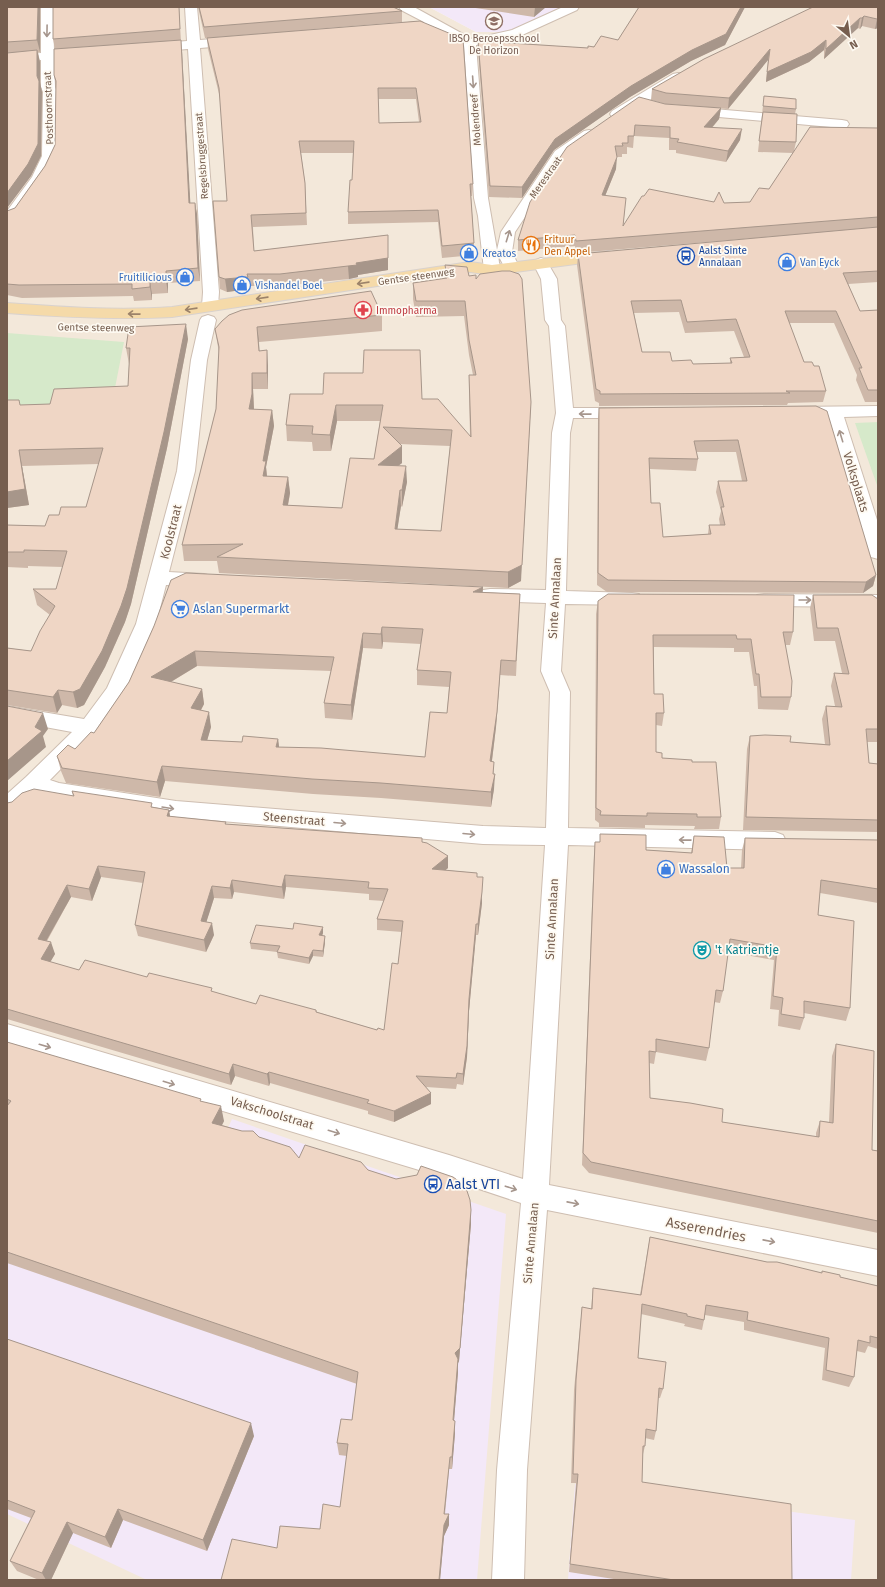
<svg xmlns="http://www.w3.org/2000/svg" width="885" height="1587" font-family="'Fira Sans',sans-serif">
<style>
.residential{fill:#f3e8da}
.education{fill:#f3e8f8}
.green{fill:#d6e9ca}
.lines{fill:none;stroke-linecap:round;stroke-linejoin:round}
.street-casing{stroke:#cebeb1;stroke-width:2}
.primary-casing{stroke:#d9d2ce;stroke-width:2}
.street{fill:#fff;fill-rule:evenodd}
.primary{fill:#f5daa9;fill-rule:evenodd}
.wall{fill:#ceb8a9;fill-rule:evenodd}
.shaded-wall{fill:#a7968a}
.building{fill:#efd6c5;stroke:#a7968a;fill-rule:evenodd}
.oneway{stroke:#a6968d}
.oneway2{stroke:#9c836a}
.labels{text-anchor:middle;stroke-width:3.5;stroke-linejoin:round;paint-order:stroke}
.far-education-label{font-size:10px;fill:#785e54;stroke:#fefaf2}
.far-street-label{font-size:10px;fill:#765e4f;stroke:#fefaf2}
.far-food-label{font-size:10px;fill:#c56008;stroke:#fefaf2;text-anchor:start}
.far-transit-label{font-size:10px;fill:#164399;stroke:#fefaf2;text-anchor:start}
.far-shop-label{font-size:10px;fill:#366cbe;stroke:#fefaf2;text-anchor:start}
.far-health-label{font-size:10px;fill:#be3a42;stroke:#fefaf2;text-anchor:start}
.street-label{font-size:12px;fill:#765e4f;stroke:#fefaf2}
.shop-label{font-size:12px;fill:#366cbe;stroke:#fefaf2;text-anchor:start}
.culture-label{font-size:12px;fill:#0d838f;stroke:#fefaf2;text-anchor:start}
.near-transit-label{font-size:14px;fill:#164399;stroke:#fefaf2;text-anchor:start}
.near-street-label{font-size:14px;fill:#765e4f;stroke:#fefaf2}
</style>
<rect width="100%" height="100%" fill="#fcf6ec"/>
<path class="residential" d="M 7,7 L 429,7 L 476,32 L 555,7 L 811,7 L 820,8 L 824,7 L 878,7 L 878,1580 L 7,1580 Z"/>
<g class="education">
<path d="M 429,7 L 562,7 L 511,32 L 476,32 Z"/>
<path d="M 232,1119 L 506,1214 L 477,1580 L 147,1580 L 7,1514 L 7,1151 L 190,1215 Z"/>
<path d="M 575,1484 L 855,1520 L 851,1580 L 568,1580 Z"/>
</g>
<g class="green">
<path d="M 7,333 L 124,342 L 113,398 L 51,415 L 7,413 Z"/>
<path d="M 878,422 L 878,488 L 855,423 Z"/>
</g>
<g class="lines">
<g class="street-casing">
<g id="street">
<path d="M 41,7 L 53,7 L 54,52 L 84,49 L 88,50 L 90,53 L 88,56 L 84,57 L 54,59 L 55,87 L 57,92 L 56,156 L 46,177 L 16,219 L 7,223 L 7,211 L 32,177 L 42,156 L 43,92 L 41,87 L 41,60 L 7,63 L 7,55 L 41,53 Z"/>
<path d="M 185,7 L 197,7 L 200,40 L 236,37 L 240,38 L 242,41 L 240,44 L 236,45 L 200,48 L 219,292 L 218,306 L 216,309 L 210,311 L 204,309 L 202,306 L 203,292 L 188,49 L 151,52 L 147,51 L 145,48 L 147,45 L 151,44 L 187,41 Z"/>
<path d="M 399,7 L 414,7 L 472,39 L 512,30 L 563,7 L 579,7 L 577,10 L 520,36 L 476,45 L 488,198 L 497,250 L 501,232 L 555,151 L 584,131 L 589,130 L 594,131 L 596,134 L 565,157 L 515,232 L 512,252 L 519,267 L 516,270 L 511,272 L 506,270 L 498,255 L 500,270 L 497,273 L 492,275 L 487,273 L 484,270 L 478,216 L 474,198 L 464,45 L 434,28 L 400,33 L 396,32 L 394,29 L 396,26 L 424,22 L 401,10 Z"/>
<path d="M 678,73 L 683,74 L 684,77 L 683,80 L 622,117 L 612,117 L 610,114 L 612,111 L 673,74 Z"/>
<path d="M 690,107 L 842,120 L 847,121 L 849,124 L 847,127 L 842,128 L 685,114 L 683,111 L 685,108 Z"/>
<path d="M 541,258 L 546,260 L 557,279 L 561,320 L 565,326 L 573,408 L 628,408 L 634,409 L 637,413 L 634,417 L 628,418 L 573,418 L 570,433 L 566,591 L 632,593 L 639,594 L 642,599 L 639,604 L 632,605 L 565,604 L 561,671 L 570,692 L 568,828 L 775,832 L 783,835 L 786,841 L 783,847 L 775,850 L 568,845 L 549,1185 L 878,1250 L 878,1276 L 547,1210 L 527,1470 L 524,1580 L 492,1580 L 497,1470 L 521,1203 L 449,1179 L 7,1046 L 7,1024 L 449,1155 L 523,1179 L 545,845 L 483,844 L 176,817 L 59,799 L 38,792 L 15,812 L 7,814 L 7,794 L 26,777 L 72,732 L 7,720 L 7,706 L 84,719 L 107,688 L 136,624 L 177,471 L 191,360 L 200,320 L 202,317 L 208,315 L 214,317 L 216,320 L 207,360 L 195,471 L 169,572 L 204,574 L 211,576 L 214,580 L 211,584 L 204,586 L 166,585 L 156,624 L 126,691 L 96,733 L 50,780 L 59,783 L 176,801 L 483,826 L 546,828 L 550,692 L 541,671 L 546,603 L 490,601 L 483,600 L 480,595 L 483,590 L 490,589 L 546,590 L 552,433 L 556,413 L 549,326 L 545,320 L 541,279 L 533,263 L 536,260 Z"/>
<path d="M 878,406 L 878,416 L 844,417 L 878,523 L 878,559 L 871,557 L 869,553 L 827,417 L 796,417 L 790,416 L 787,412 L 790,408 L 796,407 Z"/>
<path d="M 764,594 L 878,595 L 878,607 L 764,606 L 757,605 L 754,600 L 757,595 Z"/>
</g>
</g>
<g class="primary-casing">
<path id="primary" d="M 608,251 L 613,253 L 616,256 L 613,259 L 492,275 L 470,272 L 172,317 C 117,320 62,317 7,313 L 7,303 C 62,307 117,311 172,307 L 470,262 L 492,265 Z"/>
</g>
<use href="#street" class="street"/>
<use href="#primary" class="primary"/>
</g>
<g class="wall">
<path d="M 7,7 L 40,7 L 40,52 L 38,52 L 40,62 L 40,82 L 42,92 L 41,156 L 31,176 L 7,208 Z"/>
<path d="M 53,7 L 179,7 L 190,203 L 195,203 L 197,214 L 200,281 L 168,283 L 168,293 L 152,294 L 152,300 L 134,301 L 133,296 L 22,298 L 7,295 L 7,211 L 15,208 L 45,166 L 55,145 L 56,86 L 54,75 L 55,49 L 53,39 Z"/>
<path d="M 198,7 L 393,7 L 402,11 L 402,22 L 290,31 L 420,21 L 473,184 L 472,196 L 471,196 L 474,243 L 474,255 L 442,258 L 438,222 L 348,224 L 348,212 L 352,180 L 353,153 L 301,153 L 305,183 L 307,225 L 253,227 L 254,251 L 388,235 L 388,270 L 358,275 L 358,277 L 349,279 L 281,286 L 249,286 L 249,289 L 227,292 L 220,289 L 219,277 L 227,201 L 223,140 L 220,98 L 208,49 L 207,38 L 205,38 ZM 378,99 L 416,99 L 419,122 L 379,123 Z"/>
<path d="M 469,7 L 546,7 L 534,17 Z"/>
<path d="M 639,7 L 745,7 L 725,45 L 691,61 L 630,97 L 554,150 L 522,198 L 489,197 L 478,51 L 478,41 L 588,48 L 618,40 Z"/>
<path d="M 878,7 L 878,28 L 875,29 L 862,26 L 860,29 L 858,28 L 824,59 L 824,50 L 809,62 L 766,82 L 768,60 L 728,109 L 665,104 L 651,100 L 652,89 Z"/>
<path d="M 764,96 L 796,109 L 795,114 L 796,142 L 794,151 L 878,128 L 878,282 L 848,284 L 860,311 L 878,310 L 878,402 L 865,402 L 856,380 L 857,375 L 834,323 L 789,323 L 804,362 L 826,391 L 823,402 L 788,403 L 787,405 L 599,406 L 599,403 L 595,401 L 577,265 L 578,254 L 778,236 L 576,253 L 575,246 L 518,251 L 518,240 L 567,147 L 665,104 L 721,108 L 719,119 L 712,128 L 740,140 L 726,162 L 676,153 L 676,150 L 669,150 L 669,138 L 634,136 L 633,148 L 627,147 L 627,154 L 622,154 L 622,157 L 616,157 L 616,169 L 605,196 L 625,209 L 623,225 L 714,202 L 724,203 L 750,202 L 769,189 L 793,153 L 758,152 ZM 679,312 L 685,333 L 734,331 L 744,357 L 730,358 L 730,363 L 693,364 L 672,361 L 642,352 L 634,313 Z"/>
<path d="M 445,265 L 476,279 L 521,581 L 508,588 L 219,573 L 217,561 L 184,561 L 182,545 L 216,409 L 219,353 L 215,329 L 382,315 L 382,331 L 259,342 L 259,351 L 268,366 L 268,389 L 253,389 L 254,409 L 272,410 L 274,426 L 266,467 L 267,476 L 288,477 L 290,493 L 288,505 L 342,508 L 374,459 L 380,421 L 337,421 L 331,451 L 313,451 L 312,442 L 287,441 L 286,425 L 290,394 L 422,399 L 470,436 L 469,391 L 469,375 L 473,375 L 469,355 L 464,316 L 416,317 L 413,299 L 413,283 L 445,279 ZM 399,444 L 450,446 L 441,531 L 397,529 L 401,506 L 402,507 L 407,482 L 398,466 L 402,463 L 402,446 Z"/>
<path d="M 188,339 L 167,448 L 131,604 L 125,622 L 105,667 L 84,705 L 77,708 L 62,705 L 57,713 L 7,705 L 7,648 L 31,651 L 50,615 L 37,605 L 33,589 L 56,589 L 63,567 L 28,566 L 28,568 L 7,567 L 7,525 L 45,526 L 59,515 L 86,507 L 99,464 L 22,466 L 29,505 L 7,508 L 7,400 L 20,405 L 50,404 L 128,386 L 129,364 L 126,348 Z"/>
<path d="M 816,406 L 876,575 L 873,586 L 863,593 L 607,592 L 597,585 L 598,419 L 599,408 ZM 696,452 L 736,452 L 742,481 L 718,481 L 716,492 L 721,511 L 719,519 L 720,525 L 709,525 L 708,534 L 663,537 L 651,503 L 650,469 L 696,471 L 698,459 Z"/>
<path d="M 483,587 L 482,592 L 520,594 L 516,676 L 500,675 L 496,727 L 492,761 L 494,789 L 491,807 L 381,798 L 313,794 L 165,781 L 160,797 L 66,783 L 61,771 L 57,756 L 75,749 L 94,733 L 129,682 L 154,626 ZM 383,642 L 421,644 L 417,670 L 417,685 L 449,687 L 447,713 L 425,757 L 279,747 L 278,739 L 242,742 L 207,740 L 211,727 L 201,710 L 204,704 L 202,689 L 171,682 L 197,666 L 331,671 L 324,703 L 325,718 L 352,720 L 363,648 L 382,649 Z"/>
<path d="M 813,595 L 878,599 L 878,742 L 867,742 L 869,763 L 878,764 L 878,832 L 743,830 L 747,749 L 750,736 L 790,742 L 825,744 L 822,719 L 826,706 L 835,706 L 831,686 L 834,673 L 842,673 L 835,641 L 814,641 L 810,608 Z"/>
<path d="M 598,601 L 793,632 L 790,645 L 785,645 L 791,697 L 788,710 L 758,709 L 757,686 L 754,686 L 749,652 L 734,652 L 734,648 L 654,647 L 654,694 L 664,713 L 662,726 L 656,725 L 656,752 L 662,758 L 692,762 L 721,817 L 719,829 L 694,829 L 695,826 L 645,825 L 645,828 L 599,827 L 599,823 L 595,820 L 596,614 Z"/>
<path d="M 72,791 L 169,810 L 170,817 L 226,822 L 226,824 L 422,838 L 422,842 L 448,856 L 448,868 L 445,870 L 477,873 L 477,877 L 482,903 L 478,935 L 476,935 L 469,1011 L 467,1057 L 463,1085 L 457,1084 L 456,1089 L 426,1087 L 431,1093 L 431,1104 L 394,1122 L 368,1114 L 368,1111 L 270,1083 L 269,1086 L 235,1076 L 231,1085 L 7,1019 L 7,803 L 73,796 ZM 101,877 L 143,883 L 135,925 L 138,936 L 206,952 L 214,935 L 206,922 L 214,898 L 232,899 L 234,892 L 284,899 L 286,887 L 369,894 L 369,900 L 384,901 L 377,919 L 377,930 L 402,932 L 398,964 L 384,1030 L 377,1030 L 317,1012 L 316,1010 L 256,1004 L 213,992 L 147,977 L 79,970 L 50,962 L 55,954 L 47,941 L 71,897 L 92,901 Z"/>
<path d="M 600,834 L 646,850 L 691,853 L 694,836 L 727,868 L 741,868 L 742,850 L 745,838 L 878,840 L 878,903 L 820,893 L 818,915 L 850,1008 L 846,1021 L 804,1013 L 804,1018 L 800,1030 L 778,1026 L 779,1010 L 770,1009 L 774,960 L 728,952 L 723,991 L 720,1003 L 714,1002 L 709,1048 L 706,1061 L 656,1052 L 654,1064 L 649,1063 L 650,1098 L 722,1122 L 816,1137 L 816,1133 L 820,1121 L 829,1122 L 832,1056 L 836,1044 L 872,1150 L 878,1151 L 878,1233 L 589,1173 L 582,1165 L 594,854 L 595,842 L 600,842 Z"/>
<path d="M 293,929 L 323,933 L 322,936 L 325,942 L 323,957 L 313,956 L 309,964 L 278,958 L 277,952 L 251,949 L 250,943 Z"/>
<path d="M 7,1042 L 202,1102 L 224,1121 L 222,1125 L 259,1137 L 299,1158 L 368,1170 L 471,1224 L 459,1361 L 458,1363 L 458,1372 L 454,1420 L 455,1433 L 452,1469 L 449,1469 L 445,1514 L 449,1525 L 444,1536 L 440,1580 L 221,1580 L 277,1548 L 320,1529 L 340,1507 L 347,1456 L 339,1455 L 337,1443 L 352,1420 L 357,1384 L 7,1263 Z"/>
<path d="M 650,1237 L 767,1262 L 822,1273 L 822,1271 L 840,1277 L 878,1286 L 878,1349 L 868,1346 L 865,1353 L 857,1351 L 854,1377 L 849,1387 L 822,1380 L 825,1348 L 744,1330 L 744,1322 L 705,1315 L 702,1330 L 684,1326 L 685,1324 L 641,1314 L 638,1358 L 663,1389 L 660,1398 L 658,1398 L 656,1431 L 654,1440 L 645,1438 L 645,1446 L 643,1454 L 642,1482 L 792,1580 L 620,1580 L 569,1572 L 576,1483 L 571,1483 L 574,1390 L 581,1317 L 582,1307 L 591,1309 L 593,1288 L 640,1295 L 648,1248 Z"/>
<path d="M 7,1339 L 254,1436 L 207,1551 L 123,1520 L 111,1548 L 73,1533 L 51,1580 L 39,1580 L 17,1571 L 10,1561 L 31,1518 L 7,1509 Z"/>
</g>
<g class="shaded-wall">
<path d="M 38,7 L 40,7 L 40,52 L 37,40 Z"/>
<path d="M 535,7 L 546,7 L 534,17 Z"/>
<path d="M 741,7 L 745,7 L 725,45 L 691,61 L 630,97 L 554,150 L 522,198 L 522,187 L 555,139 Z"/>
<path d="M 864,16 L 862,26 L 860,29 L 862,18 Z"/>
<path d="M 860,18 L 858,28 L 824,59 L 826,49 Z"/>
<path d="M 878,18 L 878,28 L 875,29 L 877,19 Z"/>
<path d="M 181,40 L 182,51 L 191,215 L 189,203 Z"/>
<path d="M 826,40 L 824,50 L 809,62 L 766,82 L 767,72 Z"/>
<path d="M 770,49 L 768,60 L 728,109 L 729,98 Z"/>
<path d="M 37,50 L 40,62 L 40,82 L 42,92 L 41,156 L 31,176 L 7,208 L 7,193 L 37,76 Z"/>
<path d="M 721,108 L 719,119 L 703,138 L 704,127 Z"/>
<path d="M 742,129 L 740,140 L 726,162 L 728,151 Z"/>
<path d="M 617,157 L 616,169 L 601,206 L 602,195 Z"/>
<path d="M 195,203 L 197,214 L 200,281 L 198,268 Z"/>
<path d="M 388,235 L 388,270 L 358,275 L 358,277 L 349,279 L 348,266 L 356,263 Z"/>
<path d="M 166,271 L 168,283 L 168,293 L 166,281 Z"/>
<path d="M 248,277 L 249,289 L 227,292 L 225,279 Z"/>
<path d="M 150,282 L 152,294 L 152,300 L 150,287 Z"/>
<path d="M 186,324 L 188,339 L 167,448 L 131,604 L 125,622 L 105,667 L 84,705 L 77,708 L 73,692 Z"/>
<path d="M 257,327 L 259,342 L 260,366 L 259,351 Z"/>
<path d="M 267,350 L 268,366 L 268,389 L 267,373 Z"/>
<path d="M 252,373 L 253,389 L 254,410 L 249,409 Z"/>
<path d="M 531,402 L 521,581 L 508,588 L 508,572 Z"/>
<path d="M 336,405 L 337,421 L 331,451 L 330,435 Z"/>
<path d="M 272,410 L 274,426 L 266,467 L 267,477 L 263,476 L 263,461 Z"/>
<path d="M 402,446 L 402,463 L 378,481 L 378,465 Z"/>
<path d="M 19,450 L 22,466 L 29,505 L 7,508 L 7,492 Z"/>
<path d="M 406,466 L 407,482 L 402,507 L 402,490 Z"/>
<path d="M 288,477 L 290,493 L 285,521 L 283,505 Z"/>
<path d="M 400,490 L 401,506 L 395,545 L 395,529 Z"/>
<path d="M 876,575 L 873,586 L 863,593 L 866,582 Z"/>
<path d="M 483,587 L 482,602 L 473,592 Z"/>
<path d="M 382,627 L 383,642 L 382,649 L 381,634 Z"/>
<path d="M 363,633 L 363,648 L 352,720 L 351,705 Z"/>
<path d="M 195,651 L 197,666 L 154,692 L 151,677 Z"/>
<path d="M 501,660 L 496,727 L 490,776 L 490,761 Z"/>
<path d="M 202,689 L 204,704 L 194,723 L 191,708 Z"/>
<path d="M 58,690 L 62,705 L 57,713 L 53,697 Z"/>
<path d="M 209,712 L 211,727 L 203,755 L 201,740 Z"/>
<path d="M 43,713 L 48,729 L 43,736 L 46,747 L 7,781 L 7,761 L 35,727 Z"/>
<path d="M 278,739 L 280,754 L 276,747 Z"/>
<path d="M 494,762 L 493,777 L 495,774 L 494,789 L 491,807 L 491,792 Z"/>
<path d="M 162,766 L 165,781 L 160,797 L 157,782 Z"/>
<path d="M 169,810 L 171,822 L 167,816 Z"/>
<path d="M 448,856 L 448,868 L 433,881 L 432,869 Z"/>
<path d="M 98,866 L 101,877 L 92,901 L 89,889 Z"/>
<path d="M 285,875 L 286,887 L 284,899 L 282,887 Z"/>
<path d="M 232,880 L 234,892 L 232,899 L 230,888 Z"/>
<path d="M 67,885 L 71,897 L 41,950 L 38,939 Z"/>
<path d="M 212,886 L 214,898 L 203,933 L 201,921 Z"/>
<path d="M 482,892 L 482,903 L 478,935 L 478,924 Z"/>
<path d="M 212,923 L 214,935 L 206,952 L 204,940 Z"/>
<path d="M 476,924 L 476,935 L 469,1011 L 467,1057 L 463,1085 L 463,1074 L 469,999 Z"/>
<path d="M 323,927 L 323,933 L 320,941 L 319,935 Z"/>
<path d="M 325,936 L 325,942 L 323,957 L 323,951 Z"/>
<path d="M 51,942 L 55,954 L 45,971 L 41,959 Z"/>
<path d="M 313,950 L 313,956 L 309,964 L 309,958 Z"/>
<path d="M 233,1064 L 235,1076 L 231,1085 L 229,1074 Z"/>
<path d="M 269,1072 L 270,1083 L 269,1086 L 267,1074 Z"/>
<path d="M 431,1093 L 431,1104 L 394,1122 L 394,1111 Z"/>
<path d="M 221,1106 L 224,1121 L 216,1137 L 212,1123 Z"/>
<path d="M 471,1210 L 471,1224 L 459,1361 L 458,1363 L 458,1372 L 453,1433 L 455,1353 Z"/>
<path d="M 455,1421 L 455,1433 L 452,1469 L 452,1457 Z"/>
<path d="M 251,1423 L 254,1436 L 207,1551 L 203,1540 Z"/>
<path d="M 450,1457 L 449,1469 L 444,1524 L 449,1514 L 449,1525 L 444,1536 L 440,1580 L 439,1580 Z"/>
<path d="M 118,1509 L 123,1520 L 111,1548 L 105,1537 Z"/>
<path d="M 67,1522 L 73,1533 L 51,1580 L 46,1580 L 42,1573 Z"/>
</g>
<g class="building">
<path d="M 7,7 L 38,7 L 37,40 L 7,42 Z"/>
<path d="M 53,7 L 179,7 L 180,29 L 53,39 Z"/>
<path d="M 199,7 L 393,7 L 402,11 L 204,27 Z"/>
<path d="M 639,7 L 741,7 L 726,34 L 692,50 L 631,86 L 555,139 L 522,187 L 490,186 L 478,41 L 588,48 L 588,46 L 594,47 L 601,36 L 618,40 Z"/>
<path d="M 813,7 L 878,7 L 878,18 L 877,19 L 864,16 L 862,18 L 860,18 L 826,49 L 826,40 L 811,52 L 767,72 L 770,49 L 729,98 L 666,93 L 652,89 L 704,59 Z"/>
<path d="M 420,21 L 463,39 L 473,184 L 470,184 L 474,243 L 442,246 L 438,210 L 348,212 L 350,180 L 352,180 L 354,141 L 299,141 L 305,183 L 306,213 L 251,215 L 254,251 L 388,235 L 388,258 L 356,263 L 357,265 L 348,266 L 280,274 L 247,274 L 248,277 L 225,279 L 219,277 L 213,201 L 227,201 L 219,88 L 207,38 ZM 378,88 L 416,88 L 421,122 L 379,123 Z"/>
<path d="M 181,40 L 189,203 L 195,203 L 198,268 L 166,271 L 166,281 L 150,282 L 150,287 L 132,289 L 132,284 L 19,285 L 7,284 L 7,211 L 15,208 L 45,166 L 55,145 L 56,81 L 54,75 L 54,49 Z"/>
<path d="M 37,50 L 37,76 L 39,81 L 38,144 L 28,164 L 7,193 L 7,53 Z"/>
<path d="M 764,96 L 796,99 L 796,109 L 763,106 Z"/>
<path d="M 639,97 L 665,104 L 721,108 L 704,127 L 742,129 L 728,151 L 677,142 L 679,139 L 670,138 L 670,127 L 635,125 L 634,136 L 628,136 L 628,143 L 622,143 L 623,146 L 615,146 L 617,157 L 602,195 L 626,198 L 623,226 L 642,196 L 644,196 L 649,189 L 714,202 L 719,192 L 724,203 L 750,202 L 759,188 L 769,189 L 810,127 L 878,128 L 878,217 L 576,241 L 575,235 L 518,240 L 530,202 L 567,147 Z"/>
<path d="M 763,112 L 797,114 L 796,142 L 759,141 Z"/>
<path d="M 878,227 L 878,271 L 843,273 L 860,311 L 878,310 L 878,390 L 868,390 L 859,368 L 862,368 L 836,311 L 785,311 L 804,362 L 812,362 L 814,366 L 819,366 L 826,391 L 786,391 L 790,393 L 600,394 L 600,391 L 596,389 L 578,254 ZM 681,300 L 687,322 L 736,319 L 750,357 L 730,358 L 732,363 L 693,364 L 691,360 L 672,361 L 670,352 L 642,352 L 631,301 Z"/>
<path d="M 445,265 L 467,267 L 469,276 L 476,275 L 476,279 L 480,274 L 502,271 L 510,271 L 519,274 L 522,279 L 531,402 L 522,565 L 508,572 L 217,557 L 243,544 L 182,545 L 216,409 L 219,347 L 215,329 L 222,321 L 229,315 L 242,310 L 371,291 L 382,315 L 257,327 L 259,351 L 267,350 L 267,373 L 252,373 L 252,394 L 249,409 L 272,410 L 263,461 L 266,461 L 263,476 L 288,477 L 283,505 L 342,508 L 350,458 L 374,459 L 383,405 L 336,405 L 330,435 L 312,434 L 313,426 L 286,425 L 290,394 L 323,394 L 324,373 L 363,373 L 364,350 L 420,350 L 422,399 L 438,399 L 471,437 L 469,375 L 476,375 L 469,340 L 465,301 L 416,301 L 413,283 L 447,278 ZM 383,427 L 452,430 L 441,531 L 395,529 L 400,490 L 402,490 L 406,466 L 378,465 L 402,446 Z"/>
<path d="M 186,324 L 164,432 L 127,588 L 121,606 L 102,651 L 80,689 L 73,692 L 58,690 L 53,697 L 7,690 L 7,648 L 31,651 L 40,631 L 55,606 L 33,589 L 56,589 L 67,551 L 24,550 L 24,552 L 7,552 L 7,525 L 45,526 L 49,515 L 59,515 L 61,507 L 86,507 L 103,448 L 19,450 L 25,489 L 7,492 L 7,400 L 19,400 L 20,405 L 50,404 L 54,389 L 128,386 L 130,348 L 126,348 L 129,327 Z"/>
<path d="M 816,406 L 827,411 L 876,575 L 866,582 L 608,580 L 598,573 L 599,408 ZM 738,440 L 747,481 L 718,481 L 724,507 L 721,507 L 725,525 L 709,525 L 711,534 L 663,537 L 660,503 L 651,503 L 649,458 L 698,459 L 694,441 Z"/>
<path d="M 186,573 L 483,587 L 473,592 L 520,594 L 516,661 L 501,660 L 497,712 L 490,761 L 494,762 L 493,774 L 495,774 L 491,792 L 381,783 L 312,779 L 162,766 L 157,782 L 62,768 L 57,756 L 68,745 L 75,749 L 91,732 L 94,733 L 129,682 L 154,626 L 171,580 ZM 382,627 L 423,629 L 417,670 L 451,672 L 447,713 L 430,712 L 425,757 L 321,748 L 276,747 L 278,739 L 243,736 L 242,742 L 201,740 L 209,712 L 191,708 L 202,689 L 151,677 L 195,651 L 334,657 L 324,703 L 351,705 L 363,633 L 381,634 Z"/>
<path d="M 608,594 L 794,595 L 793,632 L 783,632 L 792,681 L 791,697 L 761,697 L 759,674 L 756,674 L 751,639 L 737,639 L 736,635 L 653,635 L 654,694 L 663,694 L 664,713 L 656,713 L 656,752 L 662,753 L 662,758 L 692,760 L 692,762 L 716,762 L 721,817 L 697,817 L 697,814 L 647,813 L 647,816 L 600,815 L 601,811 L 596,808 L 598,601 Z"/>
<path d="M 813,595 L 872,595 L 878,599 L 878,729 L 866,729 L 869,763 L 878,764 L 878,820 L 746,817 L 750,736 L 765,735 L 791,736 L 790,742 L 830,745 L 826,706 L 842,707 L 834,673 L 849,674 L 838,628 L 817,628 Z"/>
<path d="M 7,706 L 43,713 L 35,727 L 42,731 L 7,761 Z"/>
<path d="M 34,789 L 74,796 L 72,791 L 152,803 L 151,807 L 169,810 L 167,816 L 226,822 L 225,824 L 422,838 L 422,842 L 427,843 L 448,856 L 432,869 L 477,873 L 477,877 L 483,877 L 482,892 L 478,924 L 476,924 L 469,999 L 467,1046 L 463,1074 L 457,1073 L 456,1078 L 416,1076 L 431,1093 L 394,1111 L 367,1103 L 369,1100 L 269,1072 L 267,1074 L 233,1064 L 229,1074 L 7,1009 L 7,803 L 12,802 L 22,793 ZM 98,866 L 145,872 L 135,925 L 204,940 L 212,923 L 201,921 L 212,886 L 230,888 L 232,880 L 282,887 L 285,875 L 369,882 L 368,888 L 388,889 L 377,919 L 403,921 L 398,964 L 392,963 L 384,1030 L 378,1028 L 377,1030 L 316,1012 L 316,1010 L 260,995 L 256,1004 L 211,991 L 212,988 L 149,973 L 147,977 L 85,960 L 79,970 L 41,959 L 51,942 L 38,939 L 67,885 L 89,889 Z"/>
<path d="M 600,834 L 646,835 L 646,850 L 692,853 L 694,836 L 724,837 L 727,868 L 744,868 L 745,838 L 878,840 L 878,889 L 821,880 L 818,915 L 854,921 L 850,1008 L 804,1001 L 804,1018 L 781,1014 L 783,998 L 773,996 L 777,947 L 730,939 L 723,991 L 716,990 L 709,1048 L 656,1039 L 656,1052 L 649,1051 L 650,1098 L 690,1103 L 723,1109 L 722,1122 L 819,1137 L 820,1121 L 833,1123 L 836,1044 L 874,1051 L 872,1150 L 878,1151 L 878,1221 L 591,1162 L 583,1153 L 595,842 L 600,842 Z"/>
<path d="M 294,923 L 323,927 L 319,935 L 325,936 L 323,951 L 313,950 L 309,958 L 277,952 L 280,946 L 250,943 L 256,925 L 293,929 Z"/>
<path d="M 7,1042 L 201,1099 L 200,1101 L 221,1106 L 212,1123 L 242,1131 L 253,1131 L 259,1137 L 290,1147 L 299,1158 L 305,1145 L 361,1162 L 368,1170 L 396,1179 L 417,1175 L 421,1166 L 453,1177 L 460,1182 L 467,1191 L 470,1200 L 471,1210 L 460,1348 L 455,1353 L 458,1359 L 453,1420 L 455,1421 L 452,1457 L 450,1457 L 444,1514 L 449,1514 L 444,1525 L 439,1580 L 221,1580 L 232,1539 L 277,1548 L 280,1526 L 320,1529 L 323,1504 L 340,1507 L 348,1444 L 337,1443 L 341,1419 L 352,1420 L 358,1372 L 7,1252 L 7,1106 L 11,1101 L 7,1099 Z"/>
<path d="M 650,1237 L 767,1262 L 777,1262 L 822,1273 L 822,1271 L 840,1275 L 840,1277 L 878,1286 L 878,1338 L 870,1336 L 870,1343 L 858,1340 L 854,1377 L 826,1370 L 829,1338 L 747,1320 L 748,1312 L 706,1305 L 704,1320 L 687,1316 L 687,1314 L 642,1304 L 638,1358 L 666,1362 L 663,1389 L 659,1388 L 656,1431 L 646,1429 L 645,1446 L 643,1446 L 642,1482 L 791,1504 L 792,1580 L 674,1580 L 570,1564 L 578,1474 L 573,1474 L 576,1380 L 582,1307 L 592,1309 L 593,1288 L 641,1295 Z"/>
<path d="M 7,1339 L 251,1423 L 203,1540 L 118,1509 L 105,1537 L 67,1522 L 42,1573 L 10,1561 L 35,1511 L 7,1500 Z"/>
</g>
<defs><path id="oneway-shaft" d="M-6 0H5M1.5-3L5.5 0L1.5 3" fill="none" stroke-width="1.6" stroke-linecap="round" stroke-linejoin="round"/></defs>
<g class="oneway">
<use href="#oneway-shaft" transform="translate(47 31) rotate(91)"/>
<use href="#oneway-shaft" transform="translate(473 82) rotate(86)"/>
<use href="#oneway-shaft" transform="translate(508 236) rotate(-73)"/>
<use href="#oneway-shaft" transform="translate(585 414) rotate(-179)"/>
<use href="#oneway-shaft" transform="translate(841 436) rotate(-107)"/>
<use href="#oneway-shaft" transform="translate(805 600)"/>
<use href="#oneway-shaft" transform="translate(168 808) rotate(9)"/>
<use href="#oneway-shaft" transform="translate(340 823) rotate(5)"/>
<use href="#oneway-shaft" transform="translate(469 834) rotate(5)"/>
<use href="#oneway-shaft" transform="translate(685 840) rotate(-179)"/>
<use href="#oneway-shaft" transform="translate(45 1046) rotate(16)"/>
<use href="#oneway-shaft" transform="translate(169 1083) rotate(17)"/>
<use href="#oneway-shaft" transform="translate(334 1132) rotate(17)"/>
<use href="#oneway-shaft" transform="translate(511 1188) rotate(18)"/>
<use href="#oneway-shaft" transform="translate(573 1203) rotate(11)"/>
<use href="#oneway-shaft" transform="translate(769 1241) rotate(11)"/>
</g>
<g class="oneway2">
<use href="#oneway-shaft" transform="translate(363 283) rotate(172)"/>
<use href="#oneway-shaft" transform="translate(262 298) rotate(172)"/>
<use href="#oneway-shaft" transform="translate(191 309) rotate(172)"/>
<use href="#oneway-shaft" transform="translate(134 314) rotate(-179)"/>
</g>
<defs>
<g id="school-ring" transform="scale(0.9)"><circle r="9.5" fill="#fefaf2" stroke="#8d6e63" stroke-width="1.5"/><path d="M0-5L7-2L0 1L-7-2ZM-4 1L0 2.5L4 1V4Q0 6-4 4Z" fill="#8d6e63"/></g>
<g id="restaurant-ring" transform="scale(0.9)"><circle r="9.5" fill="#fefaf2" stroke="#e8710a" stroke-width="1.5"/><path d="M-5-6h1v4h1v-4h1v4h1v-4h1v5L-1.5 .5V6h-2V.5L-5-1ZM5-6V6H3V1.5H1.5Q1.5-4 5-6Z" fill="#e8710a"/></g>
<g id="shop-ring" transform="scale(0.9)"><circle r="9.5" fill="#fefaf2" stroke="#3f7fe0" stroke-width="1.5"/><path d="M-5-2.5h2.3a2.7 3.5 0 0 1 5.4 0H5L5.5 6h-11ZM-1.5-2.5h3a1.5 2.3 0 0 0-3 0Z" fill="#3f7fe0"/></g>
<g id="bus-ring" transform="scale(0.9)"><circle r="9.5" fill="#fefaf2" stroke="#1a4fb4" stroke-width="1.5"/><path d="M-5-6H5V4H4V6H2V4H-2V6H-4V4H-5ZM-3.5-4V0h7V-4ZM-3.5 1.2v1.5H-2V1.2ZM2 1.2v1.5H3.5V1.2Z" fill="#1a4fb4"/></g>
<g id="pharmacy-ring" transform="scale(0.9)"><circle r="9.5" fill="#fefaf2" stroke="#e0444e" stroke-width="1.5"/><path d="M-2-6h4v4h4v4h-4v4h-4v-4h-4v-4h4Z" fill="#e0444e"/></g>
<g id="supermarket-ring" transform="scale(0.9)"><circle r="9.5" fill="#fefaf2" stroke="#3f7fe0" stroke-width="1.5"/><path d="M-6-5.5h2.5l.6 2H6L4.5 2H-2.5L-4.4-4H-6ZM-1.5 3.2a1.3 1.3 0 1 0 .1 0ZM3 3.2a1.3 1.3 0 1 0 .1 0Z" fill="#3f7fe0"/></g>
<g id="theatre-ring" transform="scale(0.9)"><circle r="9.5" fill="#fefaf2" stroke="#0f9aa8" stroke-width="1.5"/><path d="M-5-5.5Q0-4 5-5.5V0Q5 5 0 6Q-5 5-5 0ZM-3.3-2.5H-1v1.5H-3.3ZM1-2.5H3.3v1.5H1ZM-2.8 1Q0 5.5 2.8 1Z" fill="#0f9aa8"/></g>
</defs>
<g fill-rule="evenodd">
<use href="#school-ring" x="494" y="21"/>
<use href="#restaurant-ring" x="531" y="245"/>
<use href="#shop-ring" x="469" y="253"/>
<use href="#bus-ring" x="686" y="256"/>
<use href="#shop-ring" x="787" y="262"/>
<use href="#shop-ring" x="185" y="277"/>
<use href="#shop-ring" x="242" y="285"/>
<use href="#pharmacy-ring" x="363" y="310"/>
<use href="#supermarket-ring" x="180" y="609"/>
<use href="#shop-ring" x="666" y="869"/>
<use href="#theatre-ring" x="702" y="950"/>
<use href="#bus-ring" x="433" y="1184"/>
</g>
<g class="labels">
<g class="far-education-label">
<text x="494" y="42">IBSO Beroepsschool<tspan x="494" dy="12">De Horizon</tspan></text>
</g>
<g class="far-street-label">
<text transform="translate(48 108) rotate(-92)" y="4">Posthoornstraat</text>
<text transform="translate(475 120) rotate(-94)" y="4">Molendreef</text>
<text transform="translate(201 156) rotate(-94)" y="4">Regelsbruggestraat</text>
<text transform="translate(545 177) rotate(-55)" y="4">Merestraat</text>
<text transform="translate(416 276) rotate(-8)" y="4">Gentse steenweg</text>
<text transform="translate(96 327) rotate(1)" y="4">Gentse steenweg</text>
</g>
<g class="far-food-label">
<text x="544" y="243">Frituur<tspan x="544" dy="12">Den Appel</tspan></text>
</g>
<g class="far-transit-label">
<text x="699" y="254">Aalst Sinte<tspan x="699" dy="12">Annalaan</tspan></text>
</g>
<g class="far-shop-label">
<text x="482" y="257">Kreatos</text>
<text x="800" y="266">Van Eyck</text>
<text x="172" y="281" text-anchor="end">Fruitilicious</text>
<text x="255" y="289">Vishandel Boel</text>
</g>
<g class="far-health-label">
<text x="376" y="314">Immopharma</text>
</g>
<g class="street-label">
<text transform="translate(856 482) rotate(73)" y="4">Volksplaats</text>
<text transform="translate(171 532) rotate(-76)" y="4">Koolstraat</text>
<text transform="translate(555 598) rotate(-87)" y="4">Sinte Annalaan</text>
<text transform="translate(294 819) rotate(5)" y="4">Steenstraat</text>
<text transform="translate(552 919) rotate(-87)" y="4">Sinte Annalaan</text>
<text transform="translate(272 1113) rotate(17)" y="4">Vakschoolstraat</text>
<text transform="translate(531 1243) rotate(-85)" y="4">Sinte Annalaan</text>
</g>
<g class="shop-label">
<text x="193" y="613">Aslan Supermarkt</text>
<text x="679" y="873">Wassalon</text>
</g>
<g class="culture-label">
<text x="715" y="954">'t Katrientje</text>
</g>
<g class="near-transit-label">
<text x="446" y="1189">Aalst VTI</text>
</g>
<g class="near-street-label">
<text transform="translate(706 1229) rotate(11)" y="5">Asserendries</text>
</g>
</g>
<rect width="885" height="1587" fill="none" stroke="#765e4f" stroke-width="16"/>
<g transform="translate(849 36) rotate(151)" stroke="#fefaf2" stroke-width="3" paint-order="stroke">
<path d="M0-3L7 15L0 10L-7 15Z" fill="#765e4f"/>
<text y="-6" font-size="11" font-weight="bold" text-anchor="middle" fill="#765e4f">N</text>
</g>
</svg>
